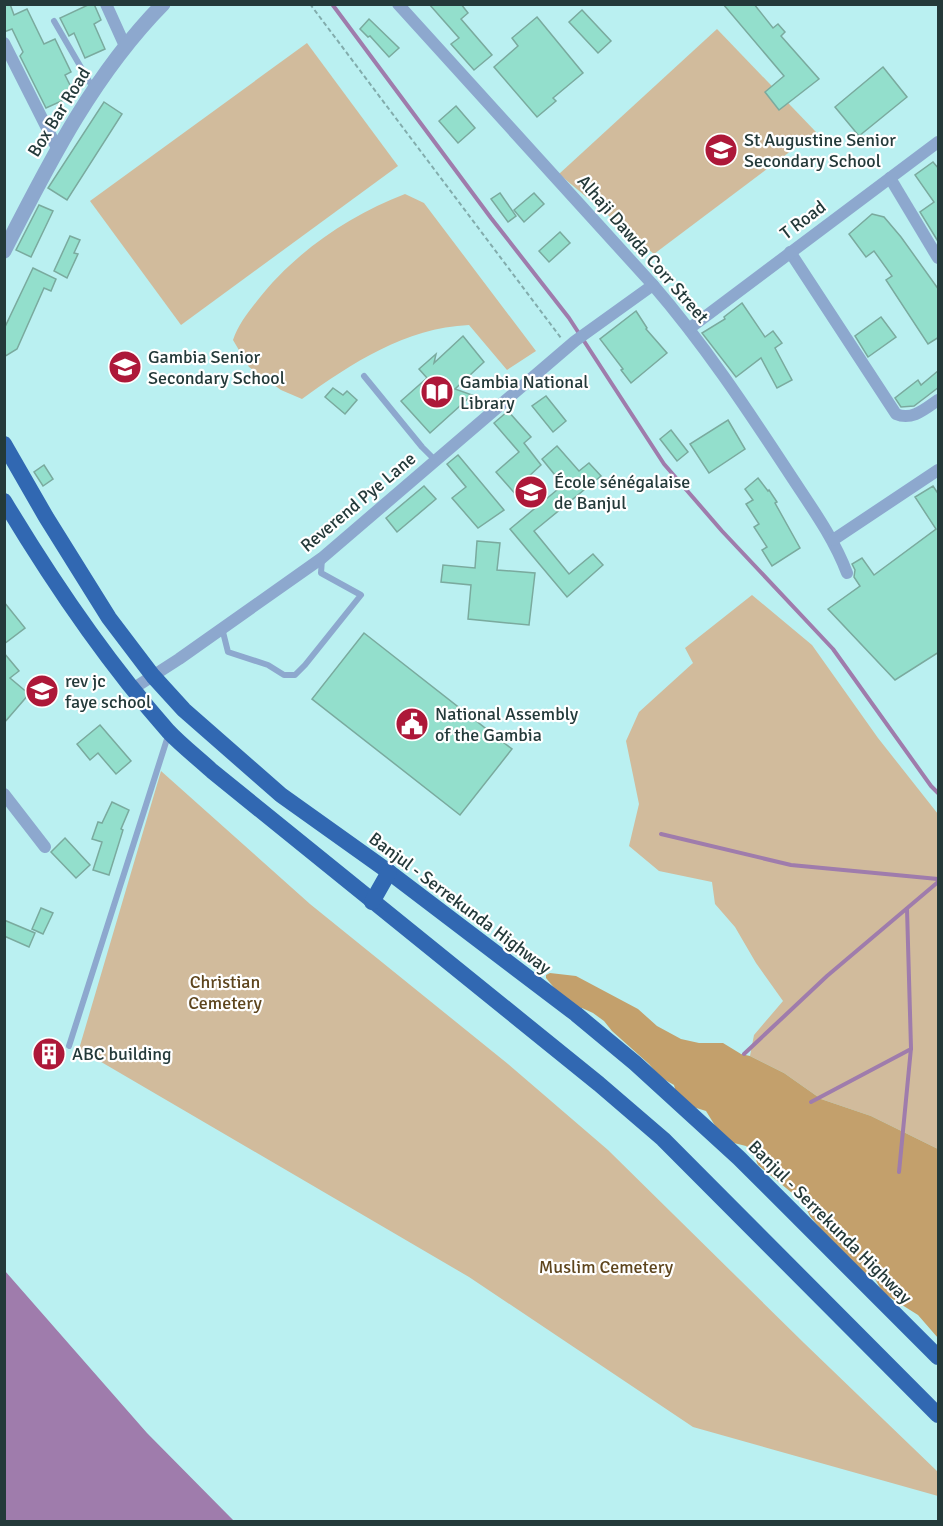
<svg xmlns="http://www.w3.org/2000/svg" width="943" height="1526" font-family="Signika,sans-serif">
<style>
.green{fill:#d1bb9c}
.forest{fill:#c3a06c}
.water{fill:#9f7cac}
.lines{fill:none;stroke-linecap:round;stroke-linejoin:round}
.stream{stroke:#9f7cac;stroke-width:4}
.building{fill:#93dfcc;stroke:#7aaa9e;stroke-width:1.5}
.path{stroke:#82acac;stroke-width:2;stroke-dasharray:4.5 3;stroke-linecap:butt}
.service{stroke:#8da8ce;stroke-width:6}
.minor{stroke:#8da8ce;stroke-width:12}
.tertiary{stroke:#8da8ce;stroke-width:15}
.trunk{stroke:#3168b2;stroke-width:16}
.labels{text-anchor:middle;stroke-width:4.5;stroke-linejoin:round;paint-order:stroke}
.street-label{font-size:18px;fill:#243a3a;stroke:#fff}
.poi-label{font-size:18px;fill:#243a3a;stroke:#fff;text-anchor:start}
.park-label{font-size:18px;fill:#5e451d;stroke:#fff}
</style>
<rect width="100%" height="100%" fill="#baf0f1"/>
<g class="green">
<path d="M 717,29 L 816,132 L 654,254 L 559,174 Z"/>
<path d="M 307,43 L 398,166 L 181,325 L 90,201 Z"/>
<path d="M 405,194 L 424,203 L 536,351 L 507,370 L 469,325 C 405,328 352,363 302,399 L 281,390 L 249,367 L 233,340 C 238,325 247,314 257,301 C 294,253 348,216 405,194 Z"/>
<path d="M 752,595 L 812,645 L 878,738 L 938,814 L 938,1149 L 871,1116 L 821,1099 L 784,1073 L 750,1056 L 754,1035 L 783,1001 L 756,963 L 735,927 L 715,904 L 712,882 L 659,871 L 629,846 L 639,804 L 626,741 L 639,712 L 693,663 L 685,648 Z"/>
<path d="M 161,771 L 310,904 L 508,1064 L 608,1150 L 804,1343 L 938,1472 L 938,1496 L 693,1427 L 469,1277 L 79,1049 Z"/>
</g>
<path class="forest" d="M 550,973 L 576,976 L 638,1009 L 657,1026 L 681,1039 L 699,1043 L 723,1043 L 741,1054 L 750,1056 L 784,1073 L 821,1099 L 871,1116 L 938,1149 L 938,1338 L 918,1315 L 883,1293 L 875,1279 L 860,1272 L 831,1242 L 810,1216 L 803,1202 L 758,1165 L 752,1151 L 746,1146 L 734,1143 L 722,1137 L 706,1111 L 690,1106 L 677,1096 L 674,1085 L 660,1077 L 649,1064 L 612,1031 L 604,1021 L 593,1013 L 582,1008 L 573,1007 L 566,1002 L 546,978 L 546,975 Z"/>
<path class="water" d="M 5,1271 L 147,1433 L 234,1521 L 5,1521 Z"/>
<g class="lines">
<g class="stream">
<path d="M 332,4 L 491,218 L 569,318 L 664,464 L 722,531 L 833,649 L 931,786 L 938,793"/>
<path d="M 661,834 L 791,865 L 938,879"/>
<path d="M 744,1054 L 827,976 L 938,882"/>
<path d="M 811,1102 L 911,1049"/>
<path d="M 899,1172 L 911,1048 L 907,909"/>
</g>
</g>
<g class="building">
<path d="M 4,4 L 10,4 L 14,15 L 27,9 L 44,44 L 55,39 L 71,72 L 65,75 L 75,95 L 46,108 L 20,56 L 23,52 L 12,29 L 4,32 Z"/>
<path d="M 90,4 L 94,4 L 101,20 L 94,24 L 105,49 L 85,58 L 74,33 L 69,36 L 60,18 Z"/>
<path d="M 429,4 L 461,4 L 468,13 L 461,19 L 492,55 L 474,70 L 451,44 L 459,38 Z"/>
<path d="M 723,4 L 754,4 L 773,28 L 778,24 L 785,32 L 781,36 L 819,79 L 779,110 L 765,92 L 784,76 Z"/>
<path d="M 582,10 L 611,41 L 598,53 L 569,22 Z"/>
<path d="M 537,17 L 583,73 L 553,98 L 556,101 L 537,117 L 494,67 L 518,46 L 512,38 Z"/>
<path d="M 369,19 L 399,48 L 389,57 L 370,36 L 368,37 L 360,29 Z"/>
<path d="M 883,67 L 907,97 L 859,136 L 835,107 Z"/>
<path d="M 104,102 L 122,114 L 67,200 L 48,188 Z"/>
<path d="M 456,106 L 475,128 L 458,143 L 439,121 Z"/>
<path d="M 933,162 L 939,169 L 939,243 L 920,212 L 934,202 L 915,175 Z"/>
<path d="M 500,193 L 516,216 L 508,222 L 491,199 Z"/>
<path d="M 534,193 L 544,204 L 524,222 L 514,210 Z"/>
<path d="M 39,205 L 53,211 L 31,257 L 16,250 Z"/>
<path d="M 872,214 L 884,217 L 901,237 L 939,290 L 939,337 L 928,344 L 886,280 L 892,276 L 874,251 L 866,257 L 849,234 Z"/>
<path d="M 560,232 L 570,243 L 549,262 L 539,251 Z"/>
<path d="M 70,236 L 80,240 L 74,253 L 78,254 L 67,278 L 54,271 Z"/>
<path d="M 33,268 L 56,279 L 51,291 L 44,288 L 17,349 L 4,357 L 4,329 Z"/>
<path d="M 742,303 L 765,337 L 773,331 L 782,343 L 775,348 L 792,380 L 777,388 L 761,358 L 736,377 L 702,333 L 725,319 L 724,317 Z"/>
<path d="M 636,311 L 647,328 L 646,329 L 667,353 L 631,383 L 621,370 L 623,369 L 600,339 Z"/>
<path d="M 881,317 L 896,337 L 868,357 L 855,336 Z"/>
<path d="M 463,336 L 484,362 L 455,389 L 472,395 L 430,433 L 401,401 L 427,378 L 419,369 L 436,354 L 434,363 Z"/>
<path d="M 939,370 L 939,387 L 914,406 L 901,407 L 895,398 L 918,380 L 921,385 Z"/>
<path d="M 333,388 L 343,395 L 347,391 L 357,400 L 345,414 L 325,397 Z"/>
<path d="M 546,396 L 566,421 L 553,432 L 532,406 Z"/>
<path d="M 508,411 L 531,437 L 524,443 L 541,465 L 527,478 L 533,485 L 518,497 L 496,472 L 519,452 L 494,423 Z"/>
<path d="M 728,420 L 745,449 L 709,473 L 690,444 Z"/>
<path d="M 671,430 L 688,452 L 677,461 L 660,439 Z"/>
<path d="M 557,446 L 579,471 L 589,463 L 601,476 L 534,531 L 569,574 L 593,554 L 603,565 L 567,597 L 510,529 L 563,485 L 542,459 Z"/>
<path d="M 458,455 L 504,510 L 478,528 L 452,498 L 466,487 L 447,464 Z"/>
<path d="M 44,465 L 53,479 L 43,486 L 34,472 Z"/>
<path d="M 758,478 L 768,491 L 769,490 L 777,502 L 775,503 L 800,548 L 772,566 L 762,550 L 767,547 L 754,527 L 759,524 L 746,504 L 753,500 L 745,489 Z"/>
<path d="M 424,486 L 436,499 L 397,532 L 386,518 Z"/>
<path d="M 933,486 L 939,495 L 939,652 L 895,680 L 828,609 L 860,586 L 854,577 L 855,570 L 852,564 L 862,558 L 874,575 L 936,529 L 915,497 Z"/>
<path d="M 477,541 L 500,543 L 497,570 L 535,573 L 529,625 L 468,619 L 471,585 L 441,582 L 443,565 L 475,568 Z"/>
<path d="M 4,602 L 25,628 L 4,644 Z"/>
<path d="M 364,633 L 512,749 L 460,815 L 312,699 Z"/>
<path d="M 4,653 L 19,671 L 10,678 L 29,694 L 4,723 Z"/>
<path d="M 100,725 L 131,761 L 116,774 L 98,753 L 90,760 L 77,744 Z"/>
<path d="M 112,802 L 129,810 L 121,829 L 123,830 L 109,875 L 93,870 L 102,842 L 92,839 L 98,822 L 102,823 Z"/>
<path d="M 65,838 L 90,865 L 76,878 L 51,852 Z"/>
<path d="M 41,908 L 53,913 L 43,934 L 32,929 Z"/>
<path d="M 4,920 L 35,933 L 29,947 L 4,936 Z"/>
</g>
<g class="lines">
<path class="path" d="M 310,4 L 561,338"/>
<g class="service">
<path d="M 54,21 L 93,88"/>
<path d="M 364,376 L 422,447 L 435,460"/>
<path d="M 222,628 L 228,652 L 268,665 L 284,675 L 295,675 L 305,665 L 361,595 L 321,573 L 322,559"/>
<path d="M 69,1046 L 168,736"/>
</g>
<g class="minor">
<path d="M 106,4 L 125,46"/>
<path d="M 398,4 L 653,285 C 703,343 745,406 787,470 C 809,504 833,536 847,573"/>
<path d="M 4,43 L 57,148"/>
<path d="M 890,178 L 938,258"/>
<path d="M 790,252 L 896,414 C 912,421 925,409 938,400"/>
<path d="M 690,328 L 938,142"/>
<path d="M 833,540 L 938,470"/>
<path d="M 134,688 L 179,659 L 322,558 L 575,341 L 653,285"/>
<path d="M 4,794 L 45,847"/>
</g>
<path class="tertiary" d="M 4,251 C 49,163 93,75 163,4"/>
<g class="trunk">
<path d="M 4,444 L 46,517 L 109,618 L 153,676 L 184,710 L 281,795 L 389,872 L 576,1014 L 635,1063 L 739,1158 L 938,1357"/>
<path d="M 4,501 C 52,581 106,661 168,731 C 181,745 198,758 212,771 L 599,1084 L 663,1139 L 938,1415"/>
<path d="M 372,902 L 389,872"/>
</g>
</g>
<defs>
<g id="school-disc" transform="scale(1.725)"><circle r="9.5" fill="#ad1839" stroke="#fff"/><path d="M0-5L7-2L0 1L-7-2ZM-4 1L0 2.5L4 1V4Q0 6-4 4Z" fill="#fff"/></g>
<g id="library-disc" transform="scale(1.725)"><circle r="9.5" fill="#ad1839" stroke="#fff"/><path d="M-6-4Q-3-5.5-.7-3.5V5Q-3 3-6 4ZM6-4Q3-5.5 .7-3.5V5Q3 3 6 4Z" fill="#fff"/></g>
<g id="civic-disc" transform="scale(1.725)"><circle r="9.5" fill="#ad1839" stroke="#fff"/><path d="M-.6-6.5H3V-4.5H.6V-3L4-1V1h2V6H-6V1h2V-1L-.6-3ZM-1.2 2.5V6h2.4V2.5Z" fill="#fff"/></g>
<g id="building-disc" transform="scale(1.725)"><circle r="9.5" fill="#ad1839" stroke="#fff"/><path d="M-4-6H4V6H1V3H-1V6H-4ZM-2.5-4.3h1.7v1.8h-1.7ZM.8-4.3h1.7v1.8H.8ZM-2.5-1h1.7V.8h-1.7ZM.8-1h1.7V.8H.8Z" fill="#fff"/></g>
</defs>
<g fill-rule="evenodd">
<use href="#school-disc" x="721" y="150"/>
<use href="#school-disc" x="125" y="367"/>
<use href="#library-disc" x="437" y="392"/>
<use href="#school-disc" x="531" y="492"/>
<use href="#school-disc" x="42" y="691"/>
<use href="#civic-disc" x="412" y="724"/>
<use href="#building-disc" x="49" y="1054"/>
</g>
<g class="labels">
<g class="street-label">
<text transform="translate(59 112) rotate(-58)" y="6">Box Bar Road</text>
<text transform="translate(803 220) rotate(-37)" y="6">T Road</text>
<text transform="translate(643 249) rotate(49)" y="6">Alhaji Dawda Corr Street</text>
<text transform="translate(358 502) rotate(-40)" y="6">Reverend Pye Lane</text>
<text transform="translate(460 903) rotate(37)" y="6">Banjul - Serrekunda Highway</text>
<text transform="translate(830 1222) rotate(45)" y="6">Banjul - Serrekunda Highway</text>
</g>
<g class="poi-label">
<text x="744" y="146">St Augustine Senior<tspan x="744" dy="21">Secondary School</tspan></text>
<text x="148" y="363">Gambia Senior<tspan x="148" dy="21">Secondary School</tspan></text>
<text x="460" y="388">Gambia National<tspan x="460" dy="21">Library</tspan></text>
<text x="554" y="488">École sénégalaise<tspan x="554" dy="21">de Banjul</tspan></text>
<text x="65" y="687">rev jc<tspan x="65" dy="21">faye school</tspan></text>
<text x="435" y="720">National Assembly<tspan x="435" dy="21">of the Gambia</tspan></text>
<text x="72" y="1060">ABC building</text>
</g>
<g class="park-label">
<text x="225" y="988">Christian<tspan x="225" dy="21">Cemetery</tspan></text>
<text x="606" y="1273">Muslim Cemetery</text>
</g>
</g>
<rect width="943" height="1526" fill="none" stroke="#243a3a" stroke-width="12"/>
</svg>
